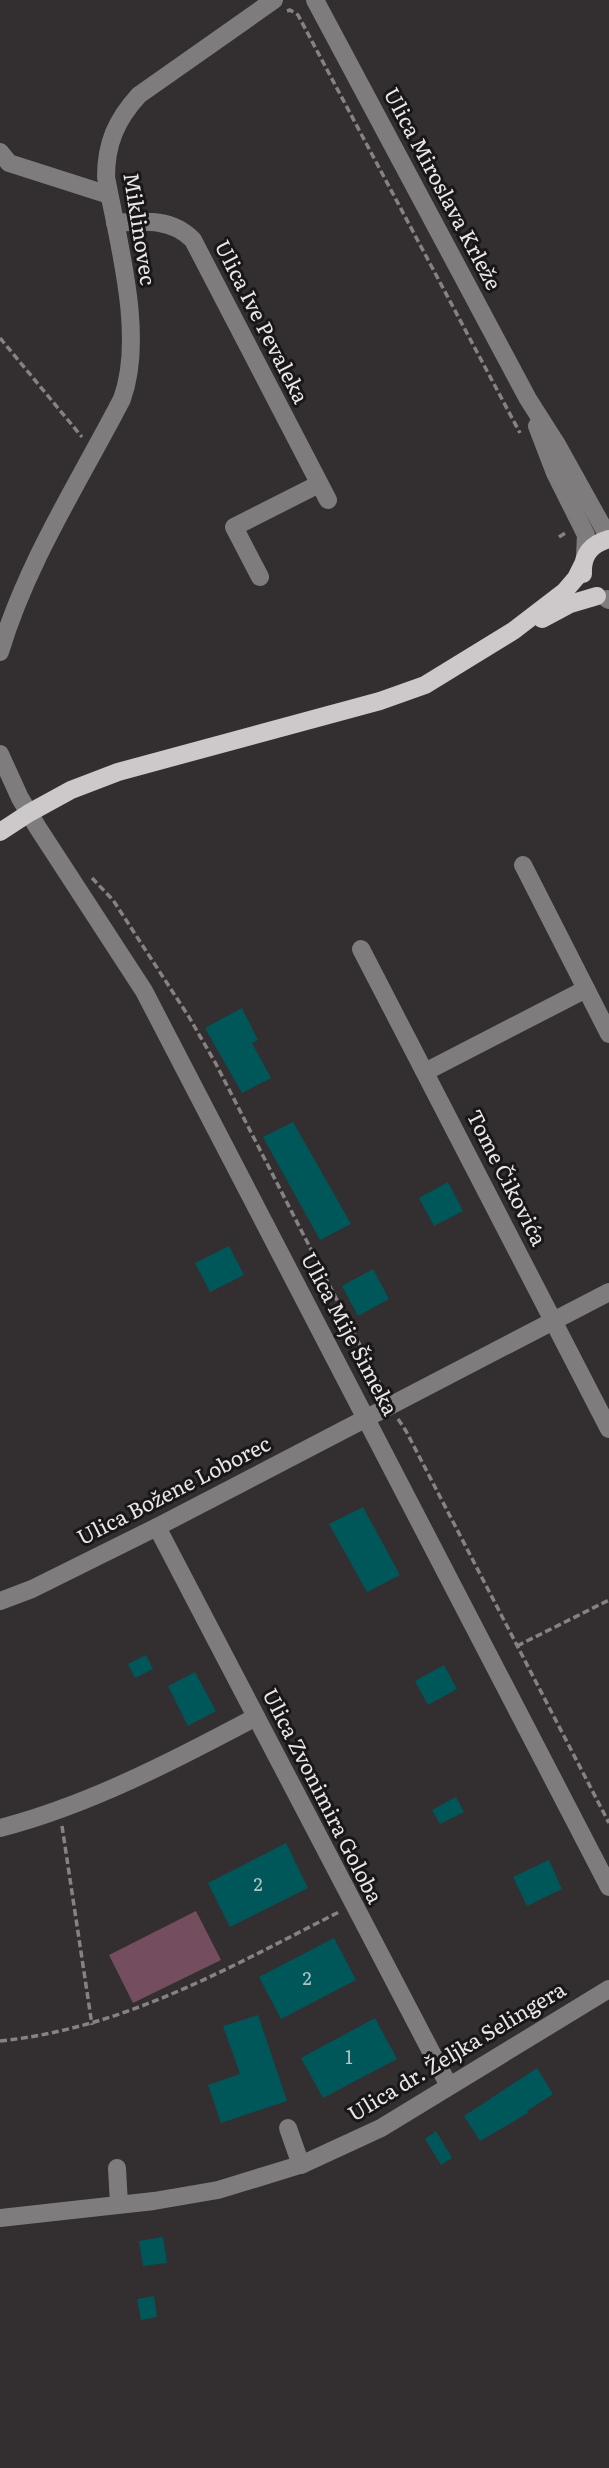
<svg xmlns="http://www.w3.org/2000/svg" width="609" height="2468" font-family="Literata,serif">
<style>
.green{fill:#744d5e}
.building{fill:#005759}
.lines{fill:none;stroke-linecap:round;stroke-linejoin:round}
.path{stroke:#868283;stroke-width:3.5;stroke-dasharray:7 3.5;stroke-linecap:butt}
.minor{stroke:#7e7c7d;stroke-width:18}
.major{stroke:#cdc8ca;stroke-width:18}
.labels{text-anchor:middle;stroke-width:6;stroke-linejoin:round;paint-order:stroke}
.number-label{font-size:18px;fill:#b0c3c4}
.street-label{font-size:21px;fill:#eae7e8;stroke:#191718}
</style>
<rect width="100%" height="100%" fill="#332e30"/>
<path class="green" d="M 196,1911 L 221,1960 L 133,2003 L 109,1955 Z"/>
<g class="building">
<path d="M 242,1008 L 258,1040 L 252,1043 L 271,1078 L 242,1093 L 205,1028 Z"/>
<path d="M 293,1122 L 351,1224 L 320,1240 L 263,1137 Z"/>
<path d="M 448,1182 L 463,1211 L 434,1226 L 419,1198 Z"/>
<path d="M 229,1246 L 244,1275 L 210,1292 L 195,1263 Z"/>
<path d="M 373,1269 L 389,1299 L 358,1316 L 342,1286 Z"/>
<path d="M 363,1507 L 400,1575 L 367,1592 L 329,1524 Z"/>
<path d="M 146,1655 L 153,1669 L 135,1678 L 128,1664 Z"/>
<path d="M 444,1665 L 457,1689 L 428,1705 L 415,1681 Z"/>
<path d="M 195,1672 L 216,1711 L 188,1726 L 168,1686 Z"/>
<path d="M 456,1797 L 464,1812 L 440,1824 L 432,1810 Z"/>
<path d="M 286,1843 L 308,1888 L 230,1927 L 208,1883 Z"/>
<path d="M 549,1860 L 562,1889 L 527,1906 L 513,1877 Z"/>
<path d="M 334,1938 L 356,1980 L 281,2019 L 259,1977 Z"/>
<path d="M 258,2015 L 287,2101 L 221,2123 L 208,2085 L 240,2074 L 223,2026 Z"/>
<path d="M 375,2018 L 397,2059 L 323,2098 L 301,2058 Z"/>
<path d="M 537,2068 L 553,2094 L 527,2111 L 528,2113 L 480,2141 L 464,2116 Z"/>
<path d="M 436,2131 L 452,2158 L 441,2165 L 425,2139 Z"/>
<path d="M 163,2237 L 167,2263 L 143,2266 L 139,2241 Z"/>
<path d="M 154,2296 L 157,2317 L 141,2320 L 137,2299 Z"/>
</g>
<g class="lines">
<g class="path">
<path d="M 287,11 L 290,10 L 298,15 L 520,433"/>
<path d="M 0,338 L 82,437"/>
<path d="M 559,537 L 567,532"/>
<path d="M 92,878 L 113,900 L 189,1017 L 216,1064 L 383,1390"/>
<path d="M 398,1419 L 406,1431 L 609,1823"/>
<path d="M 517,1646 L 609,1600"/>
<path d="M 62,1826 L 92,2025"/>
<path d="M 0,2041 C 125,2028 228,1968 339,1912"/>
</g>
<g class="minor">
<path d="M 315,0 L 528,399 L 556,443 L 609,538"/>
<path d="M 0,152 L 9,163 L 109,195"/>
<path d="M 115,223 C 144,221 172,218 193,240 L 328,500"/>
<path d="M 537,426 L 555,473 L 586,535 L 585,556"/>
<path d="M 260,577 L 234,527 L 319,484"/>
<path d="M 607,599 L 609,600"/>
<path d="M 0,652 C 27,562 79,482 122,399 C 145,336 118,242 106,177 C 106,144 116,120 139,95 L 274,0"/>
<path d="M 0,754 L 20,798 L 38,828 L 144,991 L 609,1887"/>
<path d="M 523,865 L 609,1034"/>
<path d="M 361,949 L 609,1429"/>
<path d="M 425,1072 L 586,989"/>
<path d="M 157,1527 L 449,2086"/>
<path d="M 0,1601 L 32,1589 L 157,1527 L 609,1292"/>
<path d="M 0,1828 C 89,1805 175,1760 256,1717"/>
<path d="M 288,2128 L 301,2165"/>
<path d="M 117,2168 L 119,2204"/>
<path d="M 0,2218 L 154,2201 L 218,2190 L 303,2164 L 381,2128 L 609,1989"/>
</g>
<g class="major">
<path d="M 583,574 C 582,555 591,544 609,539"/>
<path d="M 542,619 L 570,604 L 597,596"/>
<path d="M 0,832 L 29,813 L 71,790 L 118,772 L 380,701 L 425,685 L 513,631 L 564,592 L 576,578 L 583,564"/>
</g>
</g>
<g class="labels">
<g class="number-label">
<text x="258" y="1891">2</text>
<text x="307" y="1985">2</text>
<text x="349" y="2064">1</text>
</g>
<g class="street-label">
<text transform="translate(442 189) rotate(62)" y="7">Ulica Miroslava Krleže</text>
<text transform="translate(139 229) rotate(81)" y="7">Miklinovec</text>
<text transform="translate(261 322) rotate(63)" y="7">Ulica Ive Pevaleka</text>
<text transform="translate(506 1178) rotate(63)" y="7">Tome Čikovića</text>
<text transform="translate(349 1334) rotate(62)" y="7">Ulica Mije Šimeka</text>
<text transform="translate(174 1491) rotate(-27)" y="7">Ulica Božene Loborec</text>
<text transform="translate(322 1796) rotate(63)" y="7">Ulica Zvonimira Goloba</text>
<text transform="translate(457 2052) rotate(-31)" y="7">Ulica dr. Željka Selingera</text>
</g>
</g>
</svg>
